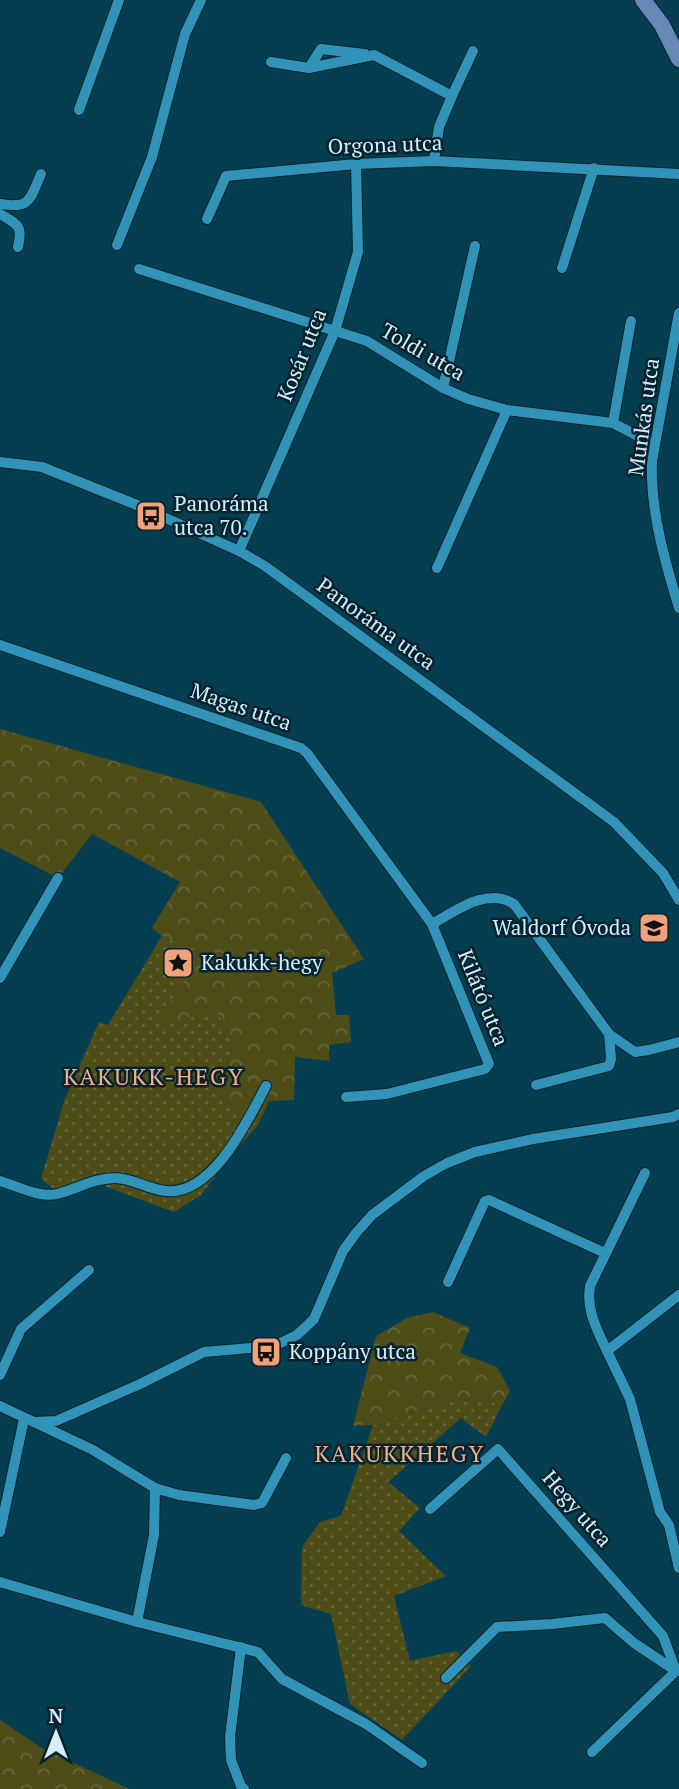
<svg xmlns="http://www.w3.org/2000/svg" width="679" height="1789" font-family="'PT Serif',serif">
<style>
.grass{fill:url(#grass-dots)}
.forest{fill:url(#forest-crowns)}
.lines{fill:none;stroke-linecap:round;stroke-linejoin:round}
.street-casing{stroke:#04232f;stroke-width:12}
.secondary-casing{stroke:#04232f;stroke-width:18}
.street{stroke:#3093b7;stroke-width:10}
.secondary{stroke:#6888b6;stroke-width:16}
.labels{text-anchor:middle;stroke-width:5;stroke-linejoin:round;paint-order:stroke}
.street-label{font-size:21px;fill:#d5eefa;stroke:#04232f}
.poi-label{font-size:21px;fill:#d5eefa;stroke:#04232f;text-anchor:start}
.neighbourhood-label{font-size:23px;letter-spacing:2px;fill:#f8ae8a;stroke:#04232f}
</style>
<defs>
<pattern id="grass-dots" width="8" height="8" patternUnits="userSpaceOnUse" patternTransform="scale(1.75)"><rect width="8" height="8" fill="#4e4c17"/><path d="M2 2h.1M6 6h.1" fill="none" stroke="#67663a" stroke-width="1.8" stroke-linecap="round"/></pattern>
<pattern id="forest-crowns" width="20" height="18" patternUnits="userSpaceOnUse" patternTransform="scale(1.75)"><rect width="20" height="18" fill="#4e4c17"/><path d="M2 6a3 3 0 1 1 6 0M12 15a3 3 0 1 1 6 0" fill="none" stroke="#67663a"/></pattern>
</defs>
<rect width="100%" height="100%" fill="#063e51"/>
<g class="grass">
<path d="M 162,936 L 198,949 L 193,966 L 158,1022 L 217,1011 L 234,1043 L 217,1094 L 258,1125 L 229,1158 L 201,1195 L 174,1212 L 99,1184 L 63,1196 L 41,1179 L 64,1101 L 99,1022 L 108,1025 Z"/>
<path d="M 483,1396 L 501,1407 L 486,1437 L 461,1418 L 388,1482 L 420,1508 L 399,1531 L 446,1576 L 394,1596 L 410,1661 L 456,1651 L 471,1666 L 402,1740 L 350,1704 L 331,1614 L 301,1605 L 302,1547 L 320,1522 L 341,1516 L 373,1425 L 438,1404 Z"/>
</g>
<g class="forest">
<path d="M 0,729 L 261,802 L 364,959 L 332,973 L 336,1015 L 349,1015 L 351,1042 L 329,1045 L 329,1061 L 295,1057 L 294,1100 L 269,1101 L 258,1125 L 217,1094 L 234,1043 L 217,1012 L 157,1023 L 193,966 L 198,950 L 162,936 L 152,928 L 180,882 L 92,834 L 58,878 L 0,848 Z"/>
<path d="M 433,1312 L 470,1328 L 460,1353 L 497,1367 L 510,1391 L 501,1407 L 483,1396 L 438,1404 L 373,1425 L 353,1426 L 376,1336 L 407,1318 Z"/>
<path d="M 0,1720 L 40,1747 L 129,1789 L 0,1789 Z"/>
</g>
<g class="lines">
<g class="street-casing">
<g id="street">
<path d="M 271,62 L 309,68 L 374,55 L 452,96 L 439,127 L 434,161"/>
<path d="M 309,68 L 321,49 L 365,54"/>
<path d="M 452,96 L 473,51"/>
<path d="M 79,110 L 119,0"/>
<path d="M 0,204 C 31,209 30,199 41,174"/>
<path d="M 0,214 C 18,225 23,225 18,247"/>
<path d="M 207,219 L 226,176 L 356,164 L 434,161 L 679,174"/>
<path d="M 117,245 L 152,157 L 185,34 L 201,0"/>
<path d="M 562,268 L 594,168"/>
<path d="M 139,269 L 367,341 L 443,388 L 468,399 L 507,410 L 613,423 L 655,445"/>
<path d="M 679,313 L 652,461 C 650,510 665,562 679,608"/>
<path d="M 443,388 L 475,246"/>
<path d="M 613,423 L 631,321"/>
<path d="M 0,462 L 42,467 L 137,505 L 239,551 L 265,566 L 614,822 L 663,873 L 679,900"/>
<path d="M 239,551 L 335,331 L 358,252 L 356,164"/>
<path d="M 437,568 L 507,410"/>
<path d="M 0,645 L 301,748 L 307,753 L 432,924 L 489,1064 L 485,1069 L 387,1094 L 346,1097"/>
<path d="M 432,924 C 457,910 487,887 514,904 L 609,1034 L 635,1052 L 649,1050 L 679,1042"/>
<path d="M 0,978 L 58,878"/>
<path d="M 536,1085 L 609,1066 L 611,1059 L 609,1034"/>
<path d="M 645,1173 L 590,1286 C 586,1310 597,1330 607,1351 L 679,1295"/>
<path d="M 0,1181 C 17,1186 40,1198 57,1194 C 77,1189 94,1178 115,1178 C 133,1178 149,1190 167,1191 C 213,1195 248,1120 266,1086"/>
<path d="M 448,1282 L 485,1201 L 489,1200 L 605,1253"/>
<path d="M 607,1351 L 630,1399 L 660,1512 L 669,1525 L 679,1568"/>
<path d="M 0,1375 L 21,1329 L 89,1270"/>
<path d="M 0,1406 L 93,1450 L 155,1488 L 179,1495 L 254,1505 L 262,1503 L 286,1458"/>
<path d="M 34,1422 L 56,1421 L 140,1384 L 204,1352 L 274,1346 L 297,1335 L 314,1319 L 343,1251 L 356,1233 L 372,1215 L 424,1176 L 447,1163 L 475,1152 L 533,1139 L 673,1117 L 679,1114"/>
<path d="M 430,1509 L 498,1449 L 663,1636 L 676,1671 L 592,1752"/>
<path d="M 0,1532 L 24,1419"/>
<path d="M 0,1582 L 137,1622 L 258,1652 L 282,1679 L 366,1724 L 422,1763"/>
<path d="M 137,1622 L 154,1535 L 155,1488"/>
<path d="M 241,1647 L 230,1737 L 231,1760 L 241,1786 L 244,1789"/>
<path d="M 446,1678 L 497,1627 L 552,1624 L 605,1618 L 634,1643 L 676,1671"/>
</g>
</g>
<g class="secondary-casing">
<path id="secondary" d="M 643,0 L 662,25 L 679,59"/>
</g>
<use href="#street" class="street"/>
<use href="#secondary" class="secondary"/>
</g>
<defs>
<g id="bus-square" transform="scale(1.575)"><rect x="-9" y="-9" width="18" height="18" rx="4" fill="#f1a27b" stroke="#04232f"/><path d="M-5-6H5V4H4V6H2V4H-2V6H-4V4H-5ZM-3.5-4V0h7V-4ZM-3.5 1.2v1.5H-2V1.2ZM2 1.2v1.5H3.5V1.2Z" fill="#111"/></g>
<g id="school-square" transform="scale(1.575)"><rect x="-9" y="-9" width="18" height="18" rx="4" fill="#f1a27b" stroke="#04232f"/><path d="M0-5L7-2L0 1L-7-2ZM-4 1L0 2.5L4 1V4Q0 6-4 4Z" fill="#111"/></g>
<g id="sight-square" transform="scale(1.575)"><rect x="-9" y="-9" width="18" height="18" rx="4" fill="#f1a27b" stroke="#04232f"/><path d="M0-6L1.8-2.2L6-1.7L2.9 1.2L3.7 5.4L0 3.3L-3.7 5.4L-2.9 1.2L-6-1.7L-1.8-2.2Z" fill="#111"/></g>
</defs>
<g fill-rule="evenodd">
<use href="#bus-square" x="151" y="516"/>
<use href="#school-square" x="654" y="928"/>
<use href="#sight-square" x="178" y="963"/>
<use href="#bus-square" x="266" y="1352"/>
</g>
<g class="labels">
<g class="street-label">
<text transform="translate(385 145) rotate(-2)" y="7">Orgona utca</text>
<text transform="translate(423 352) rotate(30)" y="7">Toldi utca</text>
<text transform="translate(302 355) rotate(-68)" y="7">Kosár utca</text>
<text transform="translate(644 417) rotate(-82)" y="7">Munkás utca</text>
<text transform="translate(376 624) rotate(36)" y="7">Panoráma utca</text>
<text transform="translate(241 707) rotate(19)" y="7">Magas utca</text>
<text transform="translate(483 998) rotate(68)" y="7">Kilátó utca</text>
<text transform="translate(577 1509) rotate(49)" y="7">Hegy utca</text>
</g>
<g class="poi-label">
<text x="174" y="511">Panoráma<tspan x="174" dy="24">utca 70.</tspan></text>
<text x="631" y="935" text-anchor="end">Waldorf Óvoda</text>
<text x="201" y="970">Kakukk-hegy</text>
<text x="289" y="1359">Koppány utca</text>
</g>
<g class="neighbourhood-label">
<text x="154" y="1085">KAKUKK-HEGY</text>
<text x="400" y="1462">KAKUKKHEGY</text>
</g>
</g>
<g transform="translate(56 1733)" stroke="#04232f" stroke-width="5" paint-order="stroke">
<path d="M0-5L12 26L0 18L-12 26Z" fill="#d5eefa"/>
<text y="-10" font-size="19" font-weight="bold" text-anchor="middle" fill="#d5eefa">N</text>
</g>
</svg>
